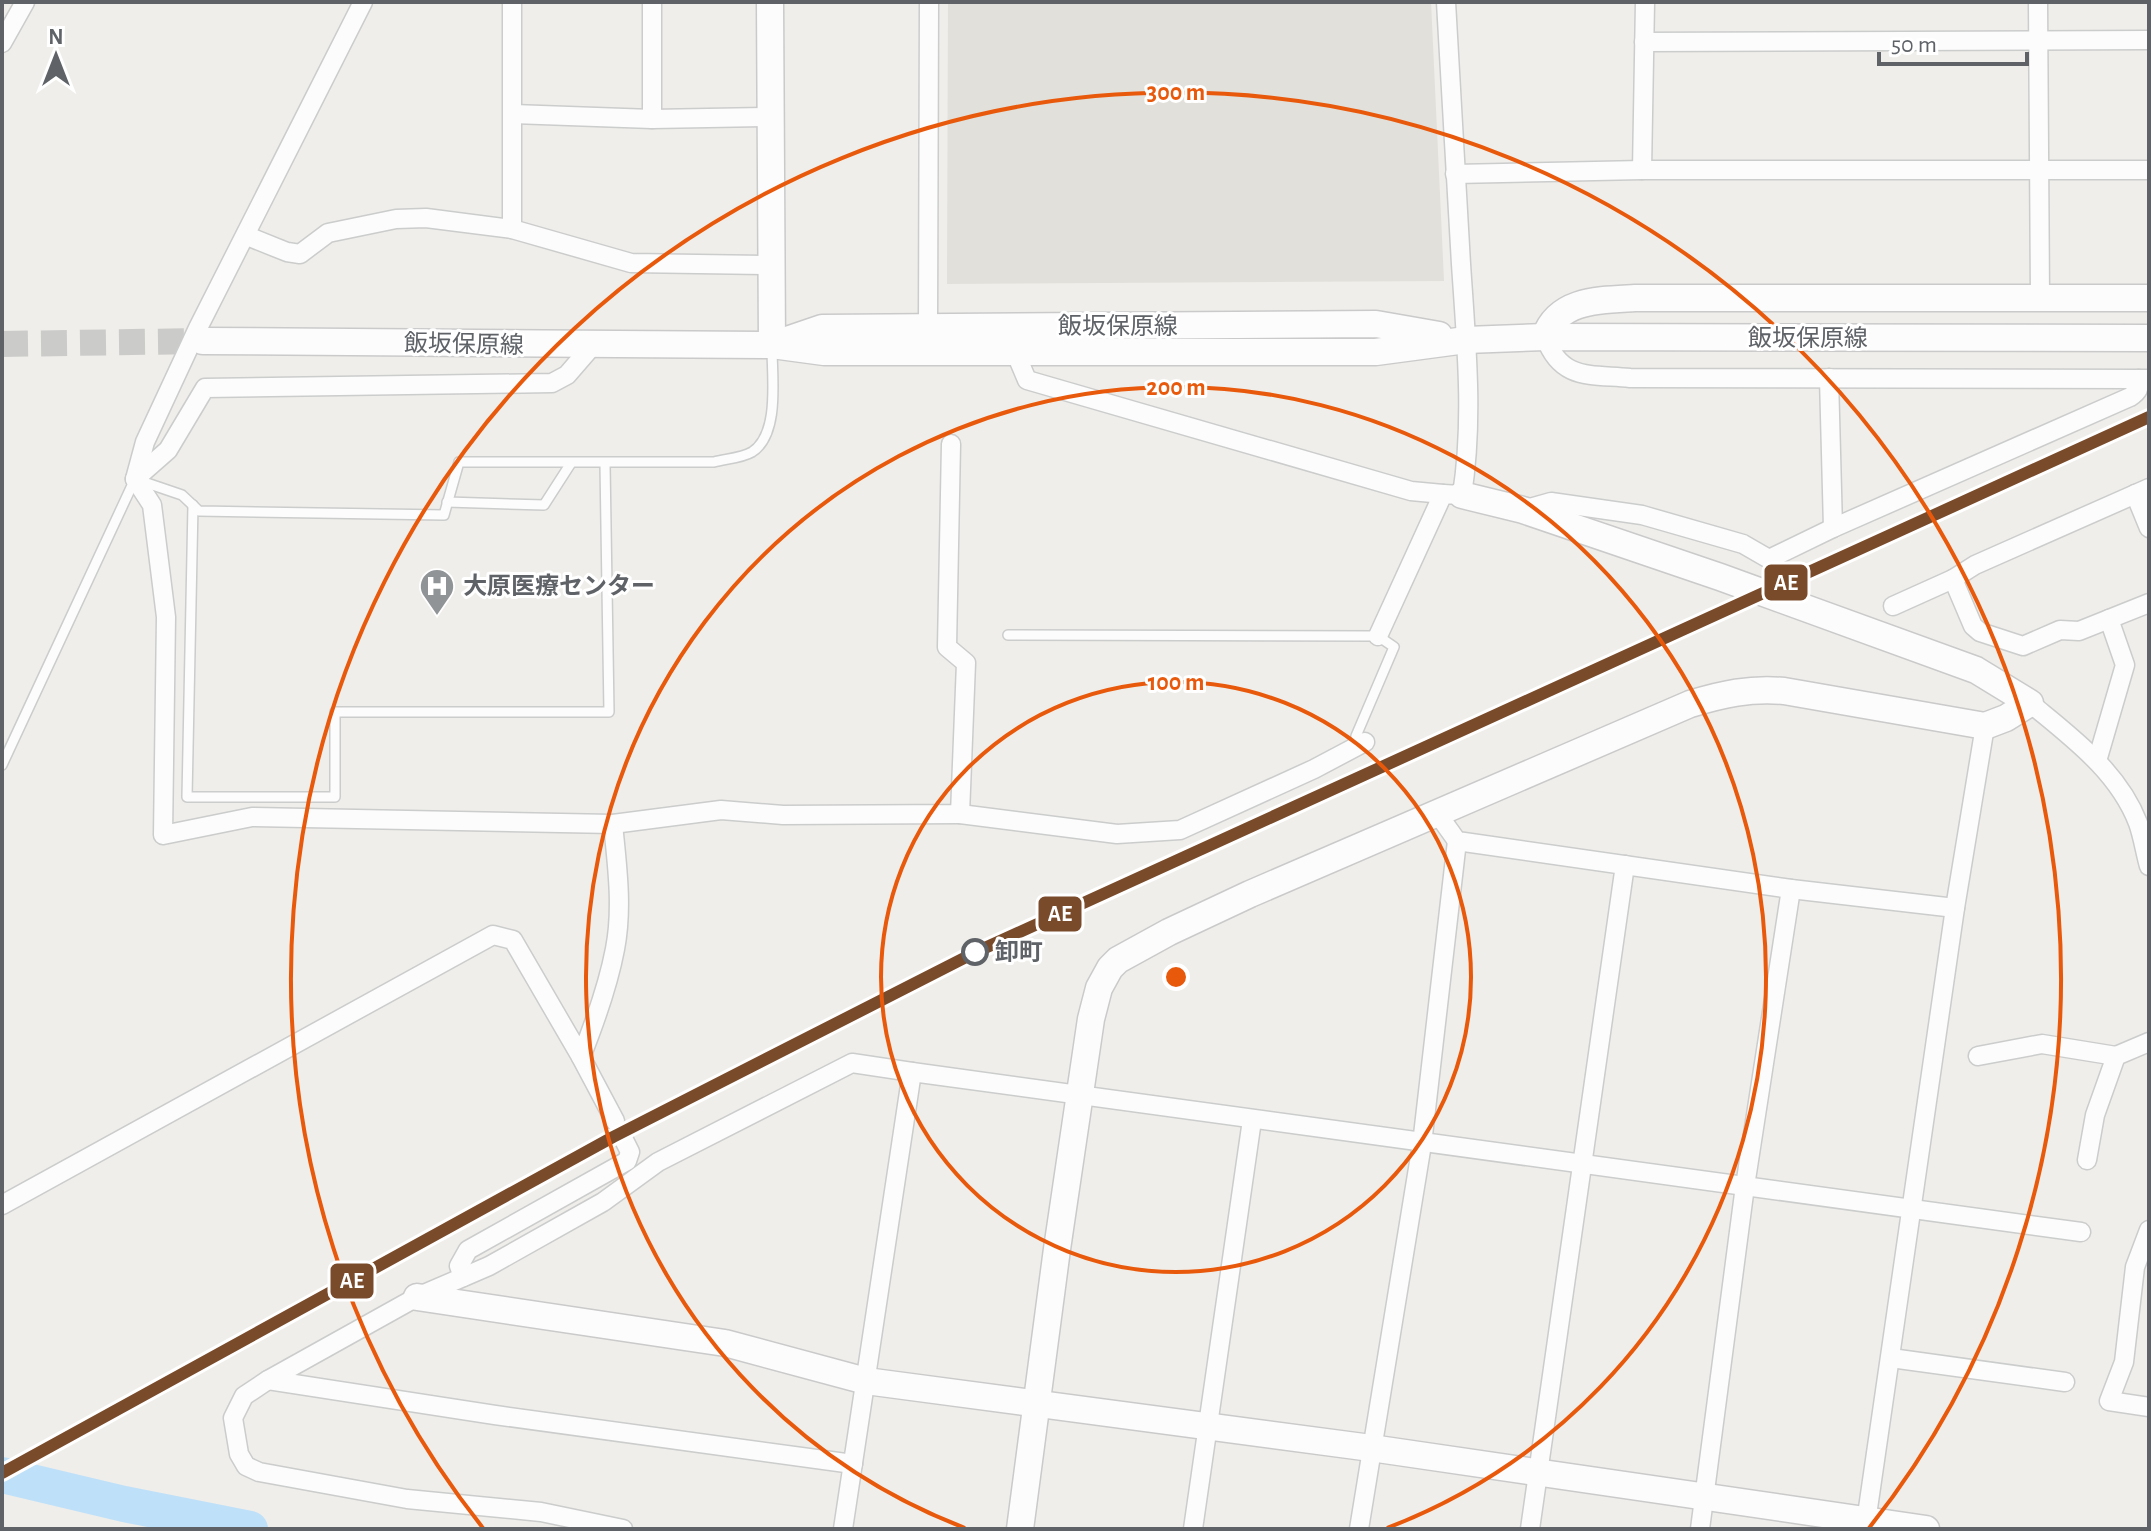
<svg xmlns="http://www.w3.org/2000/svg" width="2151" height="1531" font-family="'Alegreya Sans','Noto Sans JP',sans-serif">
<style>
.education{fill:#e2e0da}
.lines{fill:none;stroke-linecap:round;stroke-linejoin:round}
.river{stroke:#bfe0f9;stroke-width:36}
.secondary-tunnel{stroke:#cbcbca;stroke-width:26;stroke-dasharray:26 13;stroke-linecap:butt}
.lane-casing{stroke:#cbcccc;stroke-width:12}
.street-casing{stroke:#cbcccc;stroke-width:21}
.secondary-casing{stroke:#cacacb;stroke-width:29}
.lane{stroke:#fdfcfc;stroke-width:9}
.street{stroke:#fdfcfc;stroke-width:18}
.secondary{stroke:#fdfcfc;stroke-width:26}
.rail-1-casing{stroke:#fff;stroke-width:18}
.rail-1{stroke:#7a4b2a;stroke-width:12}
.ring{fill:none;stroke:#e8590c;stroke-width:4}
.stop-dot{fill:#fff;stroke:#5f6368;stroke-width:4}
.labels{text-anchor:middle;stroke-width:6;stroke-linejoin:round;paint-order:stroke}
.street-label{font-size:24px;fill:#5f6368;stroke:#fff}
.poi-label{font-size:24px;font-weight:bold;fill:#5f6368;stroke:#fff;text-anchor:start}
.stop-label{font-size:24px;font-weight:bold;fill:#5f6368;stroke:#fff;text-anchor:start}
.centre{fill:#e8590c;stroke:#fff;stroke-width:4}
.ring-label{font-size:24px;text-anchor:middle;font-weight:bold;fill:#e8590c;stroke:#fff;stroke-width:6;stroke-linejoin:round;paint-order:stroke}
.line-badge{stroke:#fff;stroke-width:3}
.badge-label{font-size:22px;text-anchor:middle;font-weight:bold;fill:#fff}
</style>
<rect width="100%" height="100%" fill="#efeeea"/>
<path class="education" d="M 948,2 L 1431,2 L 1444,281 L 947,284 Z"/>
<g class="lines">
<path class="river" d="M 2,1475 L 124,1504 L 250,1529"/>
<path class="secondary-tunnel" d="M 2,344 L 203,341"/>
<g class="lane-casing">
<g id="lane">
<path d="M 447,502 L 544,505 L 571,463"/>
<path d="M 193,505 L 187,797 L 335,797 L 335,712 L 609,712 L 605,464"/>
<path d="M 1008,635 L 1378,636 L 1394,647 L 1356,736 L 1357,746"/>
<path d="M 2,765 L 135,479 L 182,495 L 199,511 L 444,515 L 459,462 L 714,462 C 725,459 742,458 752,452 C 780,434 772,377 772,348"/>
</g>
</g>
<g class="street-casing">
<g id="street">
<path d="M 652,2 L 652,119"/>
<path d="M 2038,2 L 2040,298"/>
<path d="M 1644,42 L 2149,40"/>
<path d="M 2,43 L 25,2"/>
<path d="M 513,114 L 652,119 L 771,117"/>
<path d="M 1642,170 L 1645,2"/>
<path d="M 1455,174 L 1642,170 L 2149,170"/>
<path d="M 512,229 L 512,2"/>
<path d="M 247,236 L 287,252 L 300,254 L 328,233 L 396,219 L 426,218 L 512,229 L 631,263 L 772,265"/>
<path d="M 928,327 L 929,2"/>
<path d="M 1545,337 C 1561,381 1590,374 1630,378 L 2139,379"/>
<path d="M 593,345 L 567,375 L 552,383 L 205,388 L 168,450 L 135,479 L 152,505 L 166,617 L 163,835 L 252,817 L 613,824 L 721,810 L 783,815 L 960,814 L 966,663 L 947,647 L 951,444"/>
<path d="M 1016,354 L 1027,380 L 1411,491 L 1443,494"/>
<path d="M 1829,378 L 1833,528"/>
<path d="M 135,479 L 145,442 L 198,328 L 363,2"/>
<path d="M 2149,488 L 1975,565 L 1953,579 L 1973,626 L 1980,632 L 2023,646 L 2060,630 L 2079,631 L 2149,603"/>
<path d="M 2135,494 L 2149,528"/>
<path d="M 1523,510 L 1551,502 L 1642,515 L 1743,544 L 1769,559 L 1833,528 L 2130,397 C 2138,392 2140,388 2139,379 L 2149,379"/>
<path d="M 1893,606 L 1953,579"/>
<path d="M 1378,636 L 1443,494 L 1462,495 C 1474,419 1466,340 1461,264 C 1456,177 1451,89 1446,2"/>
<path d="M 2030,703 C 2071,737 2118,771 2138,823 C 2143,837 2145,852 2149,866"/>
<path d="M 2097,761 L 2125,665 L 2109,619"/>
<path d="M 1437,813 L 1457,841 L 1791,889 L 1955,908"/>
<path d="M 960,814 L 1117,834 L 1180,830 L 1314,769 L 1365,742"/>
<path d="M 1978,1056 L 2042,1044 L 2116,1056"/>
<path d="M 581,1057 L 615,1121"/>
<path d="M 2087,1160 L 2095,1115 L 2116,1056 L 2149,1042"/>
<path d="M 2,1205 L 493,935 L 513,940 L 581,1057 C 595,1022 608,986 615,949 C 623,908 617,865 613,824"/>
<path d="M 2149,1230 L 2135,1267 L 2124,1362 L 2109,1401 L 2149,1407"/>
<path d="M 463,1277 L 459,1266 L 468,1250 L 627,1161 L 630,1152 L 624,1140"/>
<path d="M 1891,1358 L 2065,1382"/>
<path d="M 268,1380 L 495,1415 L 853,1464"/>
<path d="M 623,1529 L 541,1512 L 407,1499 L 259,1472 L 246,1466 L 239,1454 L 233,1418 L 244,1396 L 268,1380 L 417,1297 L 489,1266 L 603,1202 L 658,1162 L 852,1063 L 912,1072"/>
<path d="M 843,1529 L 912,1072 L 2081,1232"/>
<path d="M 1193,1529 L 1252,1120"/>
<path d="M 1359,1529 L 1422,1144 L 1457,841"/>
<path d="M 1530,1529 L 1625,865"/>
<path d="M 1700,1529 L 1745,1186 L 1791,889"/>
<path d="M 1865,1529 L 1955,908 L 1985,726"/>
</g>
</g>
<g class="secondary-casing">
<g id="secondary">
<path d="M 770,2 L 772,345"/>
<path d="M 1545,337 C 1558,299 1600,300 1635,298 L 2149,298"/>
<path d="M 203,341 L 772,345 L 824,352 L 1376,352 L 1466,340 L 1545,337 L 2149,338"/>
<path d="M 778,343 L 822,328 L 1376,324 L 1439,335"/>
<path d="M 417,1297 L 725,1343 L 866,1381 L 1371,1448 L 1926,1529"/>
<path d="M 1020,1529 L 1057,1249 L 1091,1019 L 1099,988 L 1110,968 L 1118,960 L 1169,932 L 1250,894 L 1690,704 C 1723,694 1750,688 1784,691 L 1985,726 L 2006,718 L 2030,703 L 1976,670 L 1720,577 L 1523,510 L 1462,495"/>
</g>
</g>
<use href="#lane" class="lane"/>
<use href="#street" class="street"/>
<use href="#secondary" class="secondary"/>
<g class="rail-1-casing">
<path id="rail-1" d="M 2,1473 L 613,1137 L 976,952 L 2149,417"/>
</g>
<use href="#rail-1" class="rail-1"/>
</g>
<g class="ring">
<circle cx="1176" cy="977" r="295"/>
<path d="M965 1528A590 590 0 1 1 1387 1528"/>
<path d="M483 1528A885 885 0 1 1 1869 1528"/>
</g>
<defs>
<g id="hospital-pin" transform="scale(1.8)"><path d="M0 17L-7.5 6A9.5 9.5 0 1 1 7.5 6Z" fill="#919496" stroke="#fff"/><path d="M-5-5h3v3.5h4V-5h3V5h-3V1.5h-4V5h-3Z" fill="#fff"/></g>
</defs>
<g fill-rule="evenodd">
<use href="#hospital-pin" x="437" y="586"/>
</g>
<circle class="stop-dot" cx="975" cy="952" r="12"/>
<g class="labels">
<g class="street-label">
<text x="1118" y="334">飯坂保原線</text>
<text x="1808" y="346">飯坂保原線</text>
<text transform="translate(464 344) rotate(1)" y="8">飯坂保原線</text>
</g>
<g class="poi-label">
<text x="463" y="594">大原医療センター</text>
</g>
<g class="stop-label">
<text x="995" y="960">卸町</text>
</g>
</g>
<circle cx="1176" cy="977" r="12" class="centre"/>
<g class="ring-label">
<text x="1176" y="100">300 m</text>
<text x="1176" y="395">200 m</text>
<text x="1176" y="690">100 m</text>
</g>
<g class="line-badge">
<rect x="1763" y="563" width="46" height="39" rx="8" fill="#7a4b2a"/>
<rect x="1037" y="895" width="46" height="38" rx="8" fill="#7a4b2a"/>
<rect x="329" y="1262" width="46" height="38" rx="8" fill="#7a4b2a"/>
</g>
<g class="badge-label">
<text x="1786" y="590">AE</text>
<text x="1060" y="921">AE</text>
<text x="352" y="1288">AE</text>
</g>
<rect width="2151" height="1531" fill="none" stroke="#5f6368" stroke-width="8"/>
<g transform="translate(56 56)" stroke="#ffffff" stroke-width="6" paint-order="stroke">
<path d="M0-6L14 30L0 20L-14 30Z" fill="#5f6368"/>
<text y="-12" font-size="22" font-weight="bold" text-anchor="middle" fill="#5f6368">N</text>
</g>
<path d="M1879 52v12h148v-12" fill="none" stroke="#5f6368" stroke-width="4"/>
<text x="1891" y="52" font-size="24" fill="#5f6368" stroke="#ffffff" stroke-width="6" paint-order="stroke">50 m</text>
</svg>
